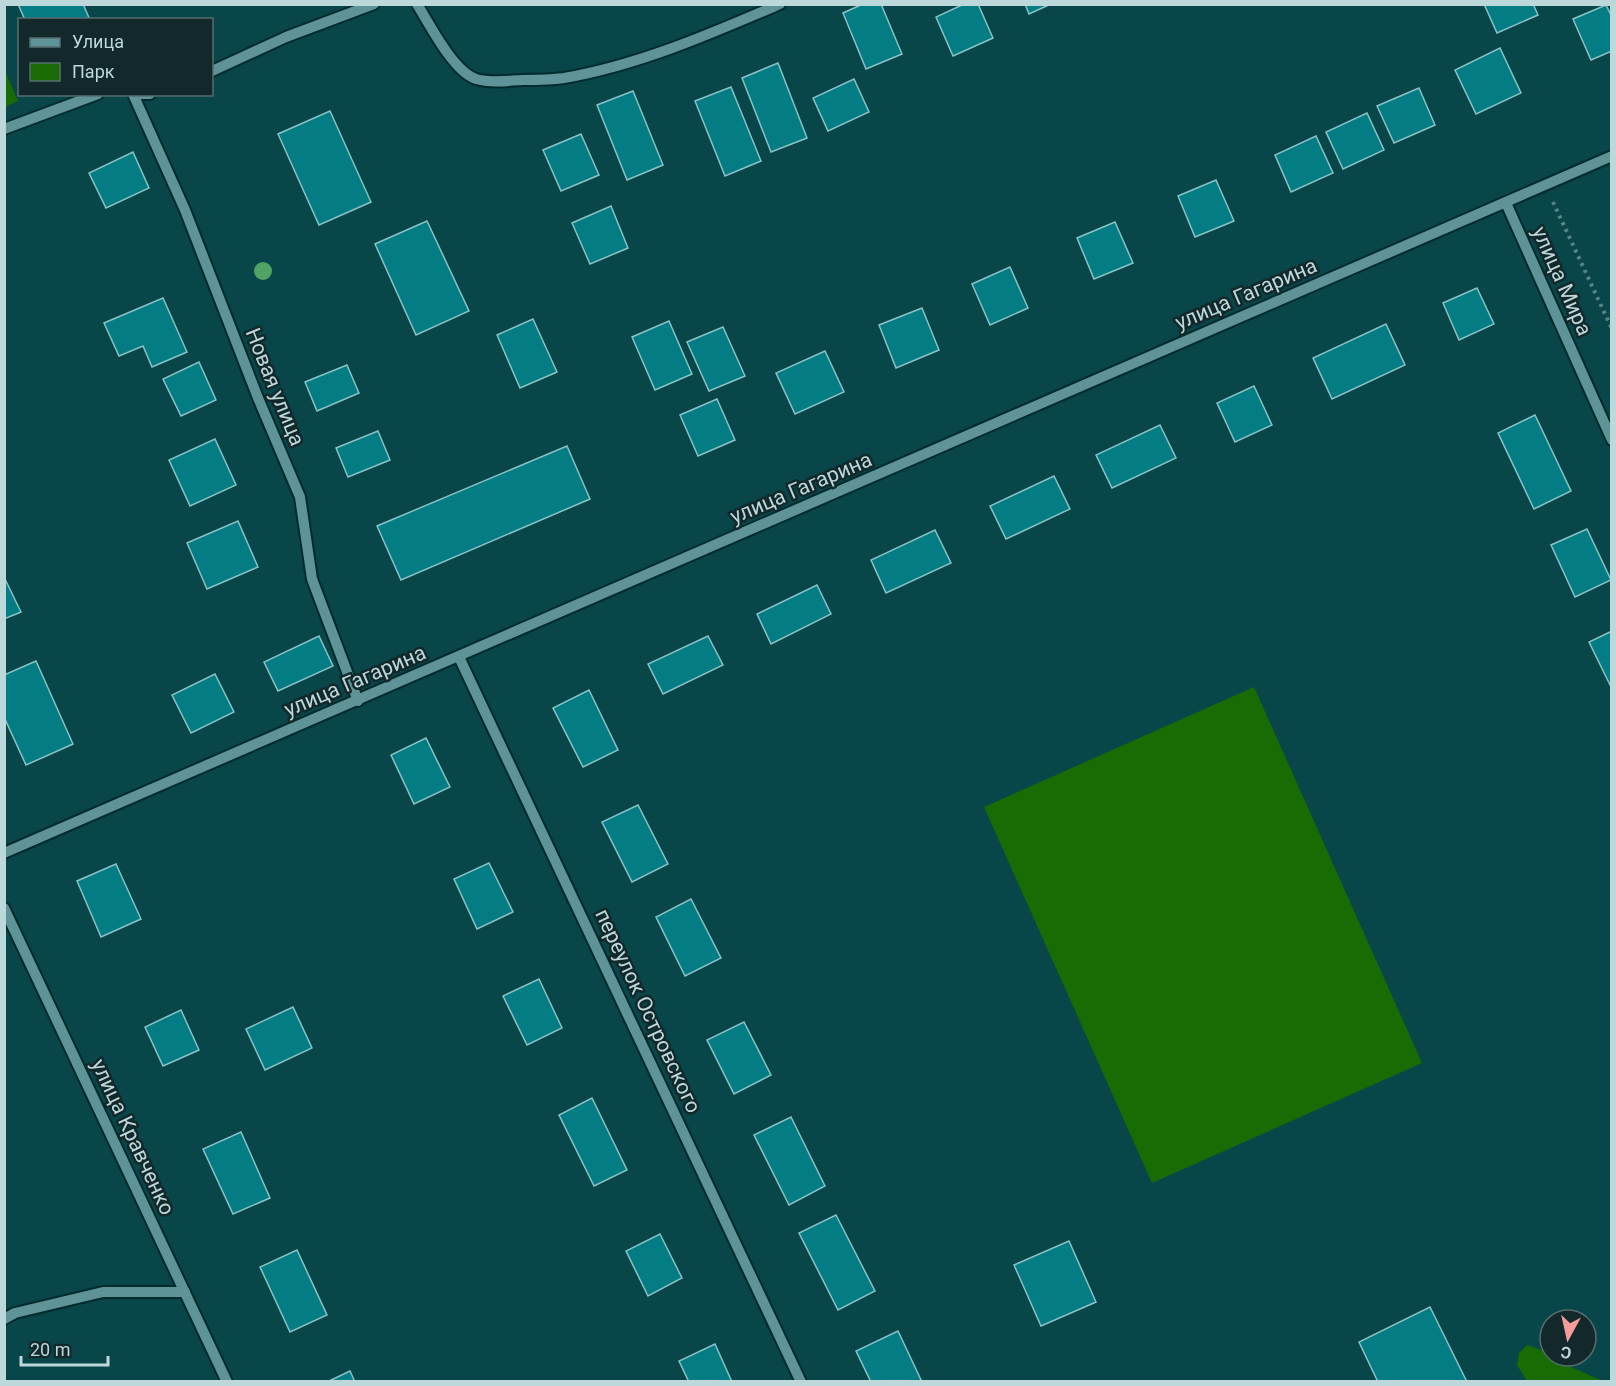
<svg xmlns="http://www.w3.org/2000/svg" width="1616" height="1386" font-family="Roboto,sans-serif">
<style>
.green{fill:#186c03}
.building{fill:#037d83;stroke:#8ac2c5;stroke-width:1.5}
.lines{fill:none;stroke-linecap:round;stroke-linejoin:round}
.minor-casing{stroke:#002b2d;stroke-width:14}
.path{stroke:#568588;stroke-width:4;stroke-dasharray:3 4.5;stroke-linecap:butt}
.minor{stroke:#5e9498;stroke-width:10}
.tree{fill:#50a364}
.labels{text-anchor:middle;stroke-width:5;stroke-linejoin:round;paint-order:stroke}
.street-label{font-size:21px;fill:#bdd8da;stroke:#12282a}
</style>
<rect width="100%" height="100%" fill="#08464a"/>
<g class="green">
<path d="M 5,71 L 18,101 L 5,107 L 4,107 Z"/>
<path d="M 1254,687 L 1422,1063 L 1152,1183 L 984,807 Z"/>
<path d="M 1527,1345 L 1550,1353 L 1550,1356 L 1555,1356 L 1571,1367 L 1603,1381 L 1527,1381 L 1517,1365 L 1519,1353 Z"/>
</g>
<g class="building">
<path d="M 18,4 L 83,4 L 90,20 L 25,20 Z"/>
<path d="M 863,4 L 881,4 L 902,54 L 866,69 L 843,13 Z"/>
<path d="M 964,4 L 978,4 L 993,38 L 953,56 L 936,17 Z"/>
<path d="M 1025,4 L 1051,4 L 1029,14 Z"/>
<path d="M 1484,4 L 1533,4 L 1538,15 L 1497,33 Z"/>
<path d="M 1606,5 L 1612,17 L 1612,51 L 1591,60 L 1573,19 Z"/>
<path d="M 1500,48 L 1521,93 L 1476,114 L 1455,70 Z"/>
<path d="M 778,63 L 807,138 L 771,152 L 742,78 Z"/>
<path d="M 854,79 L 869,112 L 828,131 L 813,98 Z"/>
<path d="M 731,87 L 761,161 L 725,176 L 695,101 Z"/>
<path d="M 1419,88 L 1435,125 L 1394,143 L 1377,106 Z"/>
<path d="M 633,91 L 663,165 L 627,180 L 597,105 Z"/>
<path d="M 330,111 L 371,202 L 319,225 L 278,134 Z"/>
<path d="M 1367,113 L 1384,150 L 1343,169 L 1326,132 Z"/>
<path d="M 581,134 L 599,175 L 561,191 L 543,150 Z"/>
<path d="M 1316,136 L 1333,173 L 1291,192 L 1275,155 Z"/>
<path d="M 133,152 L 149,188 L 106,208 L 89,173 Z"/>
<path d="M 1216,180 L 1234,221 L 1195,237 L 1178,196 Z"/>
<path d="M 611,206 L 628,248 L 590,264 L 572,223 Z"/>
<path d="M 427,221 L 469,311 L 416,335 L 375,244 Z"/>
<path d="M 1115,222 L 1133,263 L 1094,279 L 1077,238 Z"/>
<path d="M 1010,267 L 1028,308 L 990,325 L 972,284 Z"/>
<path d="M 1477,288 L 1494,324 L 1459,340 L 1443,303 Z"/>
<path d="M 163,298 L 187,352 L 152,367 L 143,346 L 119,356 L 104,323 Z"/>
<path d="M 922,308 L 939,350 L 896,368 L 879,325 Z"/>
<path d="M 533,319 L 557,372 L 520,388 L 497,335 Z"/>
<path d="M 669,321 L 692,374 L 655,390 L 632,337 Z"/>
<path d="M 1386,324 L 1405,365 L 1332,399 L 1313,358 Z"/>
<path d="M 723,327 L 745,376 L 709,391 L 687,342 Z"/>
<path d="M 825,351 L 844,392 L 795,414 L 776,373 Z"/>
<path d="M 199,362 L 216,400 L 181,416 L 163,379 Z"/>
<path d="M 347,365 L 359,393 L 317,411 L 305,382 Z"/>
<path d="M 1254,386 L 1272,425 L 1235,442 L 1217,403 Z"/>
<path d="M 717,399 L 735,440 L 698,456 L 680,415 Z"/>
<path d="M 1535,415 L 1571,491 L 1534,509 L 1498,433 Z"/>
<path d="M 1160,425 L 1176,458 L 1112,488 L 1096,455 Z"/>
<path d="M 378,431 L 390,460 L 348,477 L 336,448 Z"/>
<path d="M 215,439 L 236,485 L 190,506 L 169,460 Z"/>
<path d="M 567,446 L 590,499 L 401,580 L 377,526 Z"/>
<path d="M 1054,476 L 1070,509 L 1006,539 L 990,506 Z"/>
<path d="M 238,521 L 258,567 L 207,589 L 187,543 Z"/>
<path d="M 1587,529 L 1611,580 L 1575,597 L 1551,545 Z"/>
<path d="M 935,530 L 951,563 L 886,593 L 871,560 Z"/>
<path d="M 4,577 L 21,612 L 4,619 Z"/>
<path d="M 817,585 L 831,614 L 771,644 L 757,614 Z"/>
<path d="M 1612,631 L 1612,689 L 1589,642 Z"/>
<path d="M 319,636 L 333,666 L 278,691 L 264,662 Z"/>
<path d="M 708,636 L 723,665 L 663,694 L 648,664 Z"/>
<path d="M 36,661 L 73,744 L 26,765 L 4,717 L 4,675 Z"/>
<path d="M 215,674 L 234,712 L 191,733 L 172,695 Z"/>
<path d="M 589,690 L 618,750 L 583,767 L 553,708 Z"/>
<path d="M 426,738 L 450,787 L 414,804 L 391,755 Z"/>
<path d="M 638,805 L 668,864 L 632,882 L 602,822 Z"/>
<path d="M 489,863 L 513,912 L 477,929 L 454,879 Z"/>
<path d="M 116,864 L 141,919 L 101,937 L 77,881 Z"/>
<path d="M 691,899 L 721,958 L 685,976 L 656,917 Z"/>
<path d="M 539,979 L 562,1028 L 527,1045 L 503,996 Z"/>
<path d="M 293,1007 L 312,1048 L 265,1070 L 246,1029 Z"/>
<path d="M 181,1010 L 199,1050 L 163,1066 L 145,1027 Z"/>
<path d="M 744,1022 L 771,1075 L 734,1094 L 707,1040 Z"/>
<path d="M 592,1098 L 627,1170 L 594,1186 L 559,1115 Z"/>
<path d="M 791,1117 L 825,1186 L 789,1205 L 754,1135 Z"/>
<path d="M 241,1132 L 270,1198 L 233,1214 L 203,1149 Z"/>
<path d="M 836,1215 L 875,1291 L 838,1310 L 799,1233 Z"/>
<path d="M 660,1234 L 682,1278 L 648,1296 L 626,1251 Z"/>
<path d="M 1069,1241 L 1096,1302 L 1041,1326 L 1014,1265 Z"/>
<path d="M 297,1250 L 327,1315 L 290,1332 L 260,1267 Z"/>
<path d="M 1430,1307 L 1467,1382 L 1378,1382 L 1359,1342 Z"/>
<path d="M 898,1331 L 922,1382 L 871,1382 L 856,1351 Z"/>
<path d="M 715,1344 L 732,1382 L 689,1382 L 679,1361 Z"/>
<path d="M 350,1371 L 355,1382 L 327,1382 Z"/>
</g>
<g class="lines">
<g class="minor-casing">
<g id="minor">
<path d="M 417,4 C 430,25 453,71 476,79 C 490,83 508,81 522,80 C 536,80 550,80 564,78 C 639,65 710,34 780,4"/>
<path d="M 212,71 L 286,37 L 374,4"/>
<path d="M 133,94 L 185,210 L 258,398 L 300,497 L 312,579 L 358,701"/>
<path d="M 137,94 L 150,94"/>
<path d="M 4,129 L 98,94"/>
<path d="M 1506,203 L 1612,440"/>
<path d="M 459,657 L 801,1382"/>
<path d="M 4,853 L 1612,156"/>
<path d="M 4,908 L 227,1382"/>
<path d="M 4,1319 L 15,1313 L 103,1292 L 185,1292"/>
</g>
</g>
<path class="path" d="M 1553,202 L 1612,329"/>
<use href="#minor" class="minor"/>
</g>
<circle class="tree" cx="263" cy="271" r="9"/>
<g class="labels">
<g class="street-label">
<text transform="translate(1562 281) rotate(66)" y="7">улица Мира</text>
<text transform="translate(1246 294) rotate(-23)" y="7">улица Гагарина</text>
<text transform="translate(275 387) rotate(68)" y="7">Новая улица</text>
<text transform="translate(801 488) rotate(-23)" y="7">улица Гагарина</text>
<text transform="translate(355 681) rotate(-23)" y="7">улица Гагарина</text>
<text transform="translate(648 1011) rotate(65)" y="7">переулок Островского</text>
<text transform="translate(133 1137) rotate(65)" y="7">улица Кравченко</text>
</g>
</g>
<rect width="1616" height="1386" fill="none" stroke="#bdd8da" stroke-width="12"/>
<rect x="18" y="18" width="195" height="78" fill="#12282a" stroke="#566e70" stroke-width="1.5"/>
<rect x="30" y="38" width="30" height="9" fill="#5e9498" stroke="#566e70" stroke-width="1.5"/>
<text x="72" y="48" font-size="18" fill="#bdd8da">Улица</text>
<rect x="30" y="63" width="30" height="18" fill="#186c03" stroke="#566e70" stroke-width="1.5"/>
<text x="72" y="78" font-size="18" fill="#bdd8da">Парк</text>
<g transform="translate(1568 1338) rotate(188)"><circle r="28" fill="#12282a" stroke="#566e70" stroke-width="1.5"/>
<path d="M0-4.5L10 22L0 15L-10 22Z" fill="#f59b9a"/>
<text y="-9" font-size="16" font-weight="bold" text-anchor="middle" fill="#bdd8da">С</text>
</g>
<path d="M21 1356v9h87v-9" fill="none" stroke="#bdd8da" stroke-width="3"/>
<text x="30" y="1356" font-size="18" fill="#bdd8da" stroke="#12282a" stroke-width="4.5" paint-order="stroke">20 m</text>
</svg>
